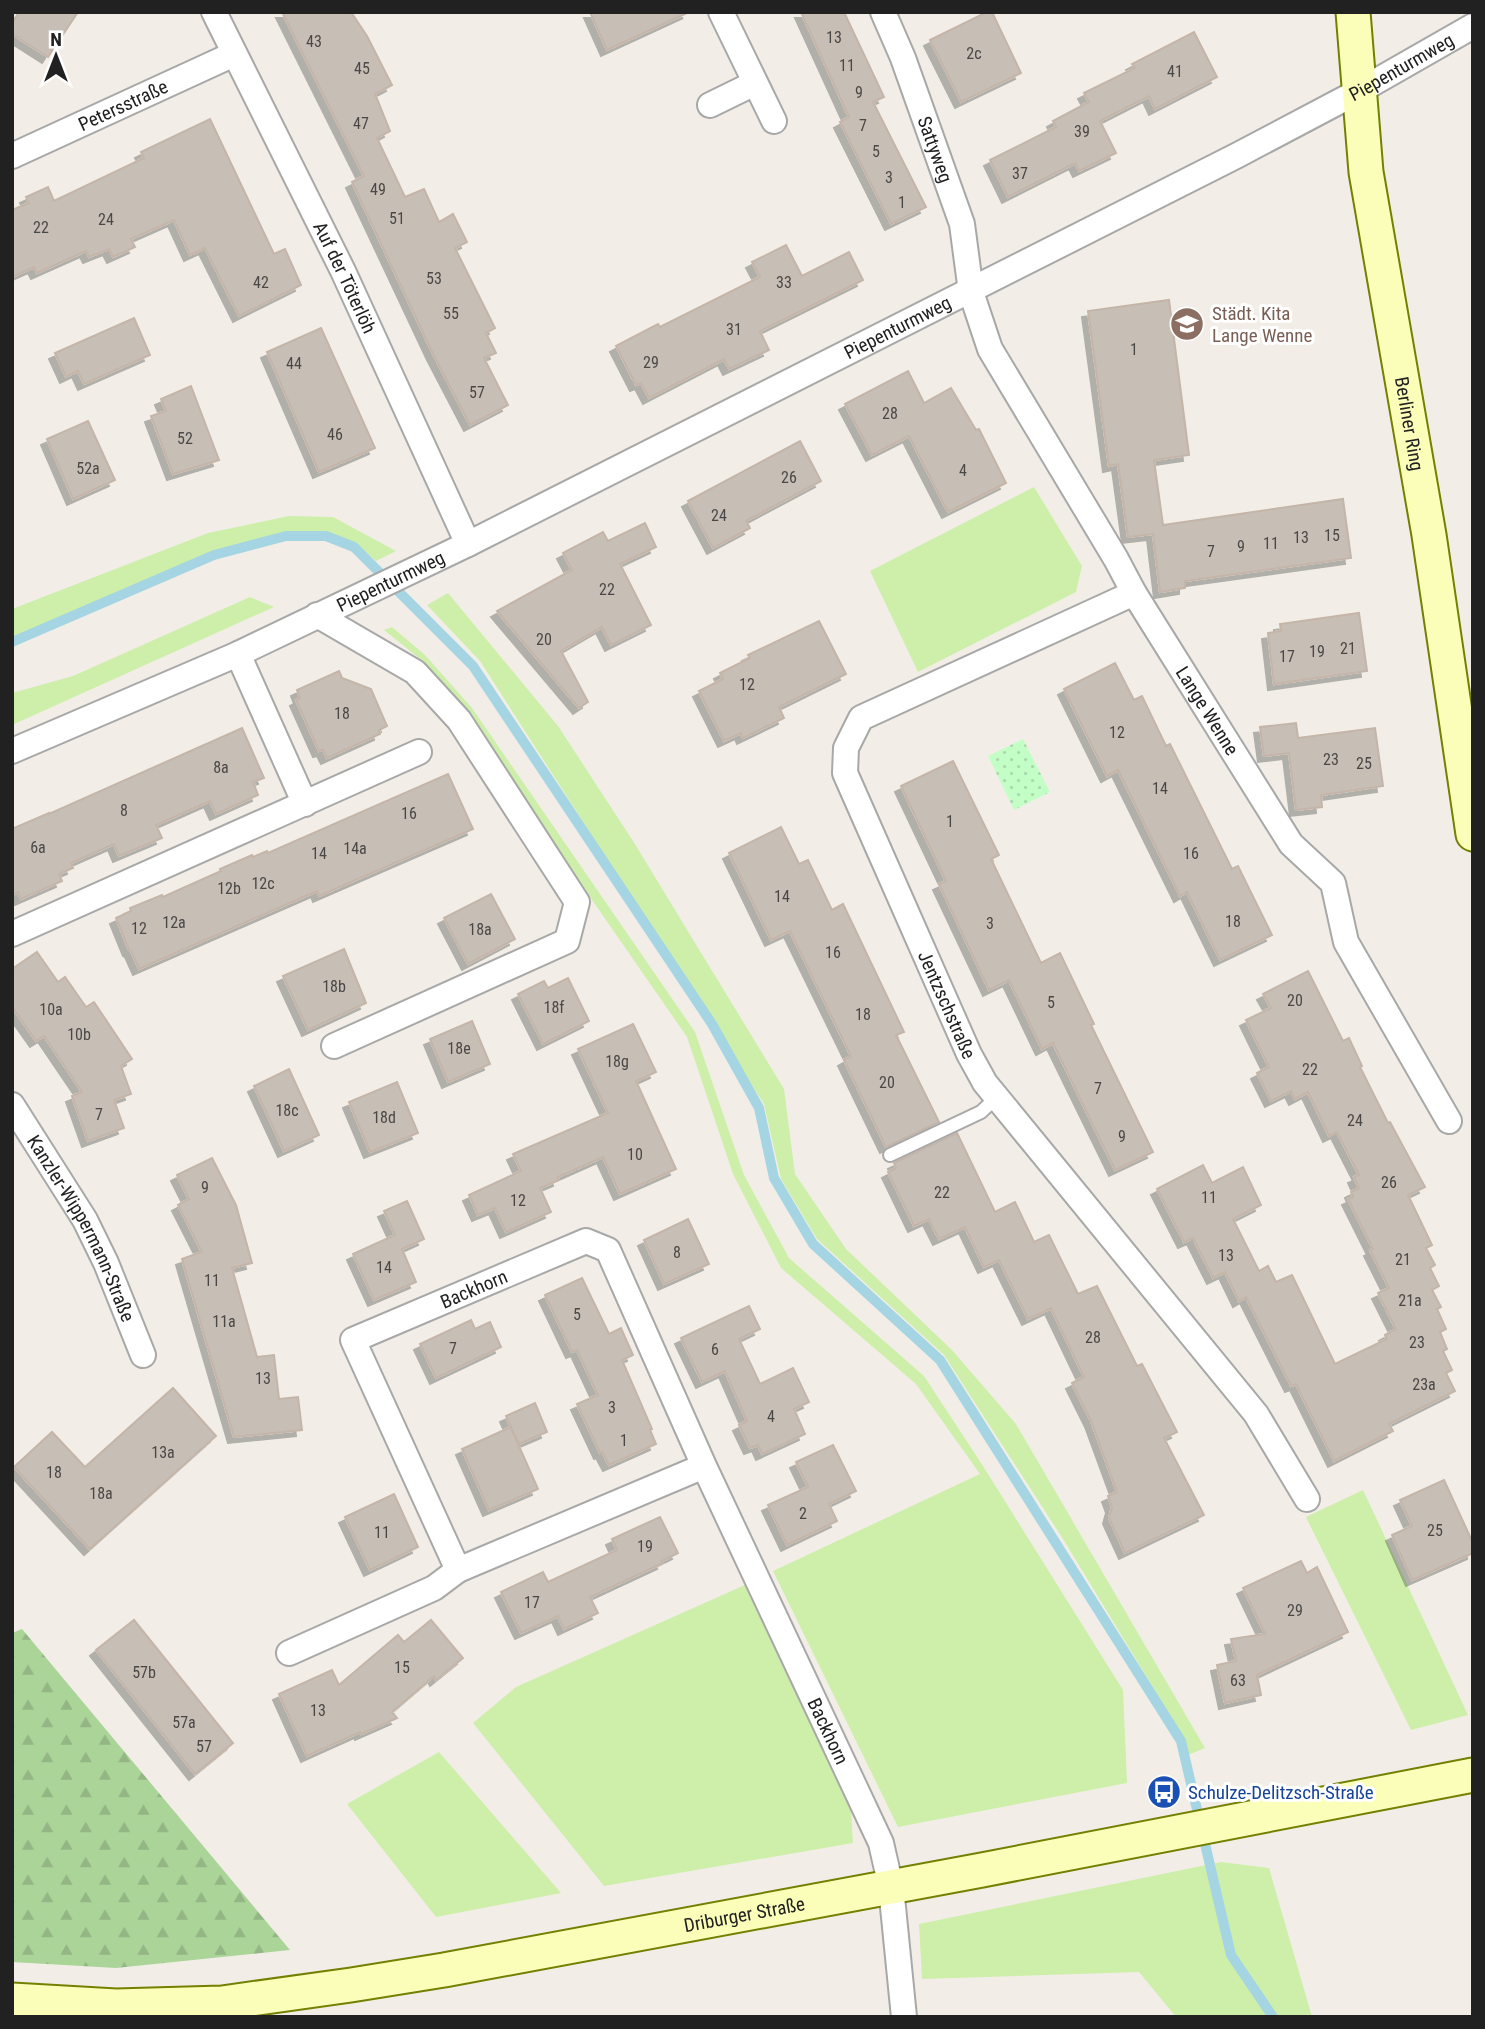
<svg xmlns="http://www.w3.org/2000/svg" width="1485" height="2029" font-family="'Roboto Condensed',sans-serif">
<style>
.grass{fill:#cdefaa}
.forest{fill:url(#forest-firs)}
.park{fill:url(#park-dots)}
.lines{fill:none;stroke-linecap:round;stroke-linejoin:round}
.stream{stroke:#a5d5e2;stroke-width:10}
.building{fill:#c7beb6;stroke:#c5b5a8;stroke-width:2;filter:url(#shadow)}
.lane-casing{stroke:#a8a8a8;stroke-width:16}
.street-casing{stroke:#a8a8a8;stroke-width:28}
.secondary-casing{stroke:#738000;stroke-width:37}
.lane{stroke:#fff;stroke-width:12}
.street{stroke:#fff;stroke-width:24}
.secondary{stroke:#fbfeb9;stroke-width:33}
.labels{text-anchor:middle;stroke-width:6;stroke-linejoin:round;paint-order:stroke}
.number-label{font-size:16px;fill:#4a4846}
.street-label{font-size:19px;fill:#212121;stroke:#fff}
.education-label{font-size:19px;fill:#785e54;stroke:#fff;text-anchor:start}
.transit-label{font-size:19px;fill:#164399;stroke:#fff;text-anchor:start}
</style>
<defs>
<pattern id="forest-firs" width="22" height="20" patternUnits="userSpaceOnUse" patternTransform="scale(1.75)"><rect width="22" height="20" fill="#abd499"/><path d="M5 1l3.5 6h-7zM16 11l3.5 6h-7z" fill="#93b684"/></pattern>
<pattern id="park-dots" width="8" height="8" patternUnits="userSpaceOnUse" patternTransform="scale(1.75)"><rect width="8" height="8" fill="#c3fec7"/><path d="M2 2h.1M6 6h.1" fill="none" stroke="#a7d9ab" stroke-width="1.8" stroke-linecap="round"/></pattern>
<filter id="shadow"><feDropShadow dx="-6" dy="6" stdDeviation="0" flood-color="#0004"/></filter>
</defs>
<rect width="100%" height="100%" fill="#f2eee7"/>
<g class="grass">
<path d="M 1034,487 L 1082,566 L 1076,592 L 918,672 L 870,571 Z"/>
<path d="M 289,516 L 333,517 L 396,551 L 376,561 L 357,544 L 328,532 L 287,531 L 212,552 L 12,638 L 12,609 L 208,533 Z"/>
<path d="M 448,593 L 558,726 L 633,841 L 784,1089 L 795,1174 L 846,1249 L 952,1350 L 1016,1424 L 1205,1748 L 1188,1755 L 1185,1740 L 1063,1539 L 944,1355 L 817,1239 L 781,1179 L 764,1104 L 480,661 L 427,605 Z"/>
<path d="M 250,597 L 274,607 L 12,725 L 12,693 L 73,676 Z"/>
<path d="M 392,627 L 425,655 L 472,708 L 695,1032 L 744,1175 L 789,1258 L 924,1376 L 983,1466 L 1123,1690 L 1127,1783 L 898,1827 L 773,1571 L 980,1474 L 916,1384 L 781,1268 L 733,1174 L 687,1037 L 590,897 L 468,713 L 420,659 L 384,630 Z"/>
<path d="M 1363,1490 L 1468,1715 L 1411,1730 L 1306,1517 Z"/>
<path d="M 745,1585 L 851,1810 L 853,1843 L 604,1886 L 473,1723 L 516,1687 Z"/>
<path d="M 439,1752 L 561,1893 L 436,1917 L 347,1804 Z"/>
<path d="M 1221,1862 L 1269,1868 L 1312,2017 L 1176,2017 L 1139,1972 L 922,1979 L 919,1924 Z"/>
</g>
<path class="forest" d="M 22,1629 L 290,1950 L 116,1968 L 12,1962 L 12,1633 Z"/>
<path class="park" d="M 1023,739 L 1050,792 L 1014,810 L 988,756 Z"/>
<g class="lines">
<path class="stream" d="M 12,642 L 214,555 L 286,536 L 326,536 L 354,547 L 473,666 L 712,1024 L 759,1108 L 774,1178 L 813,1244 L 940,1360 L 1181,1741 L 1231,1955 L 1273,2017"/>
</g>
<g class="building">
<path d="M 19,12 L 78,12 L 48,57 L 12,34 L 12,23 Z"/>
<path d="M 282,12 L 351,12 L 367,36 L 392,85 L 375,94 L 390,131 L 377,138 L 405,197 L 424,189 L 439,222 L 453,214 L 467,242 L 455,248 L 495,328 L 486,333 L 496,353 L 484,358 L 508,405 L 470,425 L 433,354 L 352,182 L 364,176 Z"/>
<path d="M 590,12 L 689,12 L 607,50 Z"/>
<path d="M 801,12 L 844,12 L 884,97 L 873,102 L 926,207 L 891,224 L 840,122 L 849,117 Z"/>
<path d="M 987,12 L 992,12 L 1021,73 L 961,102 L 930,40 Z"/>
<path d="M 1194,32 L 1217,77 L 1155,109 L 1149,96 L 1100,121 L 1116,153 L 1079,171 L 1075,163 L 1008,197 L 990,160 L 1056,127 L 1053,121 L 1089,102 L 1084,93 L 1135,68 L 1132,64 Z"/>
<path d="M 210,119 L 274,254 L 285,249 L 301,285 L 239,316 L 205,248 L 190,255 L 174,220 L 131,239 L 135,247 L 113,257 L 109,249 L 89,257 L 86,251 L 37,273 L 34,267 L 12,277 L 12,210 L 29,203 L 26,197 L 48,187 L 54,201 L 144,158 L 141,152 Z"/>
<path d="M 786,245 L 802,276 L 849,252 L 863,280 L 760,331 L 769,350 L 729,369 L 724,359 L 649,398 L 641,383 L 636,385 L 616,346 L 658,324 L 660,327 L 760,277 L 752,262 Z"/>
<path d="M 1169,300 L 1189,455 L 1154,460 L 1163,525 L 1343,499 L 1351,558 L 1185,581 L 1185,588 L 1160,592 L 1153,534 L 1128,537 L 1118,464 L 1109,466 L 1088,311 Z"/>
<path d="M 134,318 L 150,355 L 84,384 L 78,371 L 66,377 L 55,353 Z"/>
<path d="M 321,328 L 375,448 L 319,472 L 267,352 Z"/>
<path d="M 908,371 L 924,403 L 951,388 L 976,430 L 979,429 L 1006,483 L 948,512 L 909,436 L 872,455 L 845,404 Z"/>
<path d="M 191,386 L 219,460 L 173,474 L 151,416 L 166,411 L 161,399 Z"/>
<path d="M 88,421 L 115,480 L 73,499 L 47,439 Z"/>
<path d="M 800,441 L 821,481 L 746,521 L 750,528 L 713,548 L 688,501 Z"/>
<path d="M 645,523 L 656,547 L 620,564 L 651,625 L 611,645 L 602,627 L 561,651 L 588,702 L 579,708 L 497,611 L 572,570 L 563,553 L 603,532 L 608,541 Z"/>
<path d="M 1359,613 L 1367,671 L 1274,684 L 1268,633 L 1281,631 L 1280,624 Z"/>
<path d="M 819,621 L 846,674 L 779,707 L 784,718 L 743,738 L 741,733 L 724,741 L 699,691 L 723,679 L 720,673 L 750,658 L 748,655 Z"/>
<path d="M 1115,663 L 1134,700 L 1142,696 L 1166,746 L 1170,744 L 1232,869 L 1238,866 L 1272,935 L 1220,960 L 1187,892 L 1180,896 L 1118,770 L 1107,776 L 1064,689 Z"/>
<path d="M 339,671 L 342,678 L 371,689 L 387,726 L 379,730 L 380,734 L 327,758 L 323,750 L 319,751 L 296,700 L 300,698 L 297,690 Z"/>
<path d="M 1296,723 L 1298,738 L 1375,728 L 1383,786 L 1321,795 L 1322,807 L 1296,810 L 1289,753 L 1264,756 L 1260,727 Z"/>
<path d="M 242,728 L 264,778 L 253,782 L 258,795 L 216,814 L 210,801 L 156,825 L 162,838 L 119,856 L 114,844 L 71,863 L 73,868 L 59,874 L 62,881 L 21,899 L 18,892 L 12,895 L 12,829 L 49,813 L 49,814 Z"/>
<path d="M 953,761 L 999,855 L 991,859 L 1041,963 L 1060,953 L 1094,1024 L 1091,1025 L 1153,1152 L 1115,1170 L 1053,1043 L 1042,1049 L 1009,980 L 989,990 L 939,884 L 946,881 L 901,786 Z"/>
<path d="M 448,774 L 473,829 L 319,896 L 317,891 L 139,969 L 131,951 L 129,950 L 116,918 L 131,911 L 130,908 L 162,895 L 163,897 L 221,871 L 220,869 L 252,855 L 253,857 L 267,851 L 268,853 Z"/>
<path d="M 781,827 L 799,864 L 808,860 L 832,910 L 843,904 L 904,1032 L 896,1035 L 939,1122 L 886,1147 L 844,1060 L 851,1056 L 790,931 L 771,940 L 729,853 Z"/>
<path d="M 491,894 L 515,939 L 468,964 L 444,918 Z"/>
<path d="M 344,949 L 366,1003 L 308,1030 L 283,976 Z"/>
<path d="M 37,952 L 58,982 L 65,977 L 86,1007 L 94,1002 L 132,1059 L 121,1066 L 131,1094 L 114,1100 L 124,1128 L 88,1141 L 72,1096 L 82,1092 L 44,1036 L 36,1041 L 12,1007 L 12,969 Z"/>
<path d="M 1308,971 L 1343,1041 L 1349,1038 L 1362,1066 L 1360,1067 L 1388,1123 L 1390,1122 L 1425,1187 L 1408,1195 L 1432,1245 L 1426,1248 L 1435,1265 L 1430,1268 L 1439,1286 L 1432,1290 L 1441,1307 L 1437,1309 L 1446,1329 L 1440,1332 L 1447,1349 L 1443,1351 L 1452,1370 L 1446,1373 L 1455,1391 L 1389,1424 L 1393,1431 L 1334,1461 L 1296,1384 L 1291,1386 L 1246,1297 L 1239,1301 L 1225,1272 L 1213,1278 L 1193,1238 L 1184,1242 L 1157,1189 L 1203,1165 L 1212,1183 L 1243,1167 L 1261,1205 L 1233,1219 L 1259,1271 L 1268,1266 L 1276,1282 L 1292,1275 L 1335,1364 L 1387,1339 L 1385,1335 L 1396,1329 L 1378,1293 L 1389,1288 L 1370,1250 L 1373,1249 L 1348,1199 L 1353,1197 L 1351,1192 L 1359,1188 L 1354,1177 L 1359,1175 L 1337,1132 L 1329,1136 L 1308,1092 L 1295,1099 L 1291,1091 L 1271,1101 L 1257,1073 L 1269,1067 L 1246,1020 L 1271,1008 L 1263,994 Z"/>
<path d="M 568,978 L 589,1021 L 543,1044 L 518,994 L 544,981 L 548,988 Z"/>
<path d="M 472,1021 L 490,1064 L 448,1082 L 430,1039 Z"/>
<path d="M 633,1024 L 656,1072 L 636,1081 L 676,1169 L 620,1194 L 603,1157 L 558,1177 L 559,1180 L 540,1188 L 551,1212 L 506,1232 L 495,1208 L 478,1215 L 469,1195 L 521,1171 L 513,1154 L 608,1113 L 578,1049 Z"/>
<path d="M 289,1069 L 319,1135 L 284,1151 L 254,1086 Z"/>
<path d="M 397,1082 L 418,1133 L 370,1152 L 349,1102 Z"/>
<path d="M 957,1133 L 995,1212 L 1015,1202 L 1034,1242 L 1049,1235 L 1078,1294 L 1097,1286 L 1137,1366 L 1142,1364 L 1177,1432 L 1164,1438 L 1204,1515 L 1125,1553 L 1109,1518 L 1112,1507 L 1108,1496 L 1117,1492 L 1091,1421 L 1072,1383 L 1084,1377 L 1051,1308 L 1028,1319 L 999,1260 L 984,1267 L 965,1227 L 939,1239 L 929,1219 L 914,1226 L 888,1172 L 896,1168 L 894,1163 Z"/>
<path d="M 212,1158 L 236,1205 L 252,1263 L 232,1268 L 257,1357 L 274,1355 L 279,1399 L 298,1397 L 302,1430 L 234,1437 L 182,1259 L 202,1252 L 178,1205 L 189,1199 L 177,1175 Z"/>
<path d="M 407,1201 L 424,1239 L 402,1249 L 416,1282 L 374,1300 L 353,1254 L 395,1235 L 384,1211 Z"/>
<path d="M 688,1219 L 709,1264 L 664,1284 L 644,1240 Z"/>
<path d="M 582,1278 L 609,1334 L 621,1328 L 633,1355 L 622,1360 L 652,1429 L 650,1430 L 656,1444 L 609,1465 L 602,1452 L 600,1453 L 577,1404 L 598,1395 L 577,1350 L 572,1352 L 545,1295 Z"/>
<path d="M 749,1306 L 760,1329 L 739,1339 L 760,1384 L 793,1368 L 809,1402 L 794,1409 L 805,1434 L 762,1454 L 758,1445 L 750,1448 L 739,1425 L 747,1421 L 725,1371 L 702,1382 L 681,1338 Z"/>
<path d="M 471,1320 L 475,1329 L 490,1322 L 501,1347 L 436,1378 L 420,1344 Z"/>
<path d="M 173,1388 L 216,1436 L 90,1549 L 14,1467 L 52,1432 L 85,1467 Z"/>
<path d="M 535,1403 L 547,1432 L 519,1444 L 511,1428 L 538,1489 L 489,1510 L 462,1449 L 511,1427 L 506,1416 Z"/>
<path d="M 833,1445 L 856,1491 L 829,1504 L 837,1521 L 787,1545 L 768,1505 L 808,1487 L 796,1462 Z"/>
<path d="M 1444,1480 L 1473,1543 L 1473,1553 L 1412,1580 L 1392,1535 L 1412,1526 L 1400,1500 Z"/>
<path d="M 394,1494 L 418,1547 L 370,1570 L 345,1517 Z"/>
<path d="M 660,1517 L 678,1553 L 662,1561 L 663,1563 L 590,1597 L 598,1613 L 564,1629 L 558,1616 L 521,1633 L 501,1592 L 543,1572 L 548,1582 L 617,1550 L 612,1539 Z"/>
<path d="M 1301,1561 L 1307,1573 L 1317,1567 L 1348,1632 L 1257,1675 L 1261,1695 L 1225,1703 L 1217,1665 L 1236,1661 L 1231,1639 L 1265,1634 L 1243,1588 Z"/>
<path d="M 134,1620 L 233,1743 L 195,1774 L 96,1650 Z"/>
<path d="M 431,1620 L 463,1658 L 436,1680 L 434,1676 L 392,1712 L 397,1718 L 361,1734 L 360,1732 L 307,1756 L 279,1694 L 332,1670 L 339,1685 L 398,1635 L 404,1642 Z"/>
</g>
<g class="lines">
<g class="lane-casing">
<path id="lane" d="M 890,1155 L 981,1112 L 997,1097"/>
</g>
<g class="street-casing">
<g id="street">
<path id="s1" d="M 214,12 L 343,271 L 468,544"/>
<path d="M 721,12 L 774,121"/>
<path id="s2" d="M 883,12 L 903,58 L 962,224 L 971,292 L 990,349 L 1116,559 L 1134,593 L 1291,844 L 1333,883 L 1346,942 L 1449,1121"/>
<path d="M 710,105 L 755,83"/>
<path id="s3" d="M 12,156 L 234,54"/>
<path id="s4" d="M 1134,593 L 861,718 L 846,748 L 845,773 L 969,1054 L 985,1083 L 1256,1414 L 1307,1499"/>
<path d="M 317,615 L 415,672 L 459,720 L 577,902 L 567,941 L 334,1046"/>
<path d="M 238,654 L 305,804"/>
<path id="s5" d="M 12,751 L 238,654 L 468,544 L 1236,156 L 1361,90 L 1473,26"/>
<path d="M 12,934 L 419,752"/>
<path id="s6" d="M 12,1105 L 85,1220 L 106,1263 L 143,1355"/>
<path id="s7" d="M 704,1466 L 458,1570 L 353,1340 L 586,1241 L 608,1250 L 704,1466 L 881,1843 L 891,1887 L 904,2017"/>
<path d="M 289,1653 L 434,1588 L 458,1570"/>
</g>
</g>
<g class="secondary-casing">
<g id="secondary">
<path id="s8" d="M 1353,12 L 1366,172 L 1429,535 L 1473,834"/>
<path id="s9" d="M 12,2000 L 116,2006 L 222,2003 L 351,1985 L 444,1970 L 982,1870 L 1473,1775"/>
</g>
</g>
<use href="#lane" class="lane"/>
<use href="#street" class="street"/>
<use href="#secondary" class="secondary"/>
</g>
<defs>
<g id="school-disc" transform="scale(1.75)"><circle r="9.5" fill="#8d6e63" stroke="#fff"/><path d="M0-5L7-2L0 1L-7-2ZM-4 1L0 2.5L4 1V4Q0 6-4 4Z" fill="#fff"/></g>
<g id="bus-disc" transform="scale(1.75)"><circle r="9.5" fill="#1a4fb4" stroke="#fff"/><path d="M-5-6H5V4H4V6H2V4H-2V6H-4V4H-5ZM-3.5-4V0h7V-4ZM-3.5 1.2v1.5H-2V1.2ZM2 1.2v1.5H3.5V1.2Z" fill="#fff"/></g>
</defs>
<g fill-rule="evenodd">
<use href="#school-disc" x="1187" y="324"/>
<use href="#bus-disc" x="1164" y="1792"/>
</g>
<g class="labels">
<g class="number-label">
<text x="834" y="43">13</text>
<text x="314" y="47">43</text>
<text x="974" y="59">2c</text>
<text x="847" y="71">11</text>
<text x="362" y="74">45</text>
<text x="1175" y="77">41</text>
<text x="859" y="98">9</text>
<text x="361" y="129">47</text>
<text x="863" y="131">7</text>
<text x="1082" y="137">39</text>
<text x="876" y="157">5</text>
<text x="1020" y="179">37</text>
<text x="889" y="183">3</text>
<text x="378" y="195">49</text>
<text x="902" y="208">1</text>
<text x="397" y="224">51</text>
<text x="106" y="225">24</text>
<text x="41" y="233">22</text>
<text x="434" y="284">53</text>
<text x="261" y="288">42</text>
<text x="784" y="288">33</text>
<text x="451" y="319">55</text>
<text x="734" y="335">31</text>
<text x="1134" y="355">1</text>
<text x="651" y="368">29</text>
<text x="294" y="369">44</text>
<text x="477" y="398">57</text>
<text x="890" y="419">28</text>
<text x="335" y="440">46</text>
<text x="185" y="444">52</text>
<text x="88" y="474">52a</text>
<text x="963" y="476">4</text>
<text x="789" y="483">26</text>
<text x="719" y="521">24</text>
<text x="1332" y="541">15</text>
<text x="1301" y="543">13</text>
<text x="1271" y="549">11</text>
<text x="1241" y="552">9</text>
<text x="1211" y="557">7</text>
<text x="607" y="595">22</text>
<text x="544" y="645">20</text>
<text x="1348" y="654">21</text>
<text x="1317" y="657">19</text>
<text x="1287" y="662">17</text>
<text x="747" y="690">12</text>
<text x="342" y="719">18</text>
<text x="1117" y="738">12</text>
<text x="1331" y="765">23</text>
<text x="1364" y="769">25</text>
<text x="221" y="773">8a</text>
<text x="1160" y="794">14</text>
<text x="124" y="816">8</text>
<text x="409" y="819">16</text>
<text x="950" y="827">1</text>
<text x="38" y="853">6a</text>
<text x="355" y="854">14a</text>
<text x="319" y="859">14</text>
<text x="1191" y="859">16</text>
<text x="263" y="889">12c</text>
<text x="229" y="894">12b</text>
<text x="782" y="902">14</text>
<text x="1233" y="927">18</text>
<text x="174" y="928">12a</text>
<text x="990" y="929">3</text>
<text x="139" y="934">12</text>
<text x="480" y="935">18a</text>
<text x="833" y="958">16</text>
<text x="334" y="992">18b</text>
<text x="1295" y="1006">20</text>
<text x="1051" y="1008">5</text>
<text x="554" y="1013">18f</text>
<text x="51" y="1015">10a</text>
<text x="863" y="1020">18</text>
<text x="79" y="1040">10b</text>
<text x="459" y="1054">18e</text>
<text x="617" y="1067">18g</text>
<text x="1310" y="1075">22</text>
<text x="887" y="1088">20</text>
<text x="1098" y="1094">7</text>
<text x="287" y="1116">18c</text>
<text x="99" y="1120">7</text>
<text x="384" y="1123">18d</text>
<text x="1355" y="1126">24</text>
<text x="1122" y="1142">9</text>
<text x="635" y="1160">10</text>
<text x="1389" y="1188">26</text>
<text x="205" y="1193">9</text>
<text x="942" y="1198">22</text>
<text x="1209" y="1203">11</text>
<text x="518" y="1206">12</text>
<text x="677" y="1258">8</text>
<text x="1226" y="1261">13</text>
<text x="1403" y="1265">21</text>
<text x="384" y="1273">14</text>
<text x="212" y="1286">11</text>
<text x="1410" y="1306">21a</text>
<text x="577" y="1320">5</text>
<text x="224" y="1327">11a</text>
<text x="1093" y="1343">28</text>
<text x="1417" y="1348">23</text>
<text x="453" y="1354">7</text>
<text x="715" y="1355">6</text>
<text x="263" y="1384">13</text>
<text x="1424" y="1390">23a</text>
<text x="612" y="1413">3</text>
<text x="771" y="1422">4</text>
<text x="624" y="1446">1</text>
<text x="163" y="1458">13a</text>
<text x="54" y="1478">18</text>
<text x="101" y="1499">18a</text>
<text x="803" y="1519">2</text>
<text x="1435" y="1536">25</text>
<text x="382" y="1538">11</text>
<text x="645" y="1552">19</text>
<text x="532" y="1608">17</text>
<text x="1295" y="1616">29</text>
<text x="402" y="1673">15</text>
<text x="144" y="1678">57b</text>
<text x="1238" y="1686">63</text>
<text x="318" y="1716">13</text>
<text x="184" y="1728">57a</text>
<text x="204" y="1752">57</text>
</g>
<g class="street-label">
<text dy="7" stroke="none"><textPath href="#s5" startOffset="1549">Piepenturmweg</textPath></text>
<text dy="7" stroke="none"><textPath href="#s3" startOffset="122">Petersstraße</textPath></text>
<text dy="7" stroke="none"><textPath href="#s2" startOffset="147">Sattyweg</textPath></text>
<text dy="7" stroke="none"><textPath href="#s1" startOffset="296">Auf der Töterlöh</textPath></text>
<text dy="7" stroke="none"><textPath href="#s5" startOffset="982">Piepenturmweg</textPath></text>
<text dy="7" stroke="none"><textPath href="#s8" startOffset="416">Berliner Ring</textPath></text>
<text dy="7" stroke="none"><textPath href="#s5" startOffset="415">Piepenturmweg</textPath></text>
<text dy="7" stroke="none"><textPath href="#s2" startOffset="777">Lange Wenne</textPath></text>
<text dy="7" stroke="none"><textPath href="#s4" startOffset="612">Jentzschstraße</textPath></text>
<text dy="7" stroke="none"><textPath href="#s6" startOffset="142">Kanzler-Wippermann-Straße</textPath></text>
<text dy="7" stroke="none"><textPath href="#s7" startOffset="651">Backhorn</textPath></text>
<text dy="7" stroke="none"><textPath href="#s7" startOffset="1326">Backhorn</textPath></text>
<text dy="7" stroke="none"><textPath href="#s9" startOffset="740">Driburger Straße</textPath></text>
</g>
<g class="education-label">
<text x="1212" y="320">Städt. Kita<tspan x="1212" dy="22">Lange Wenne</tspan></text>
</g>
<g class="transit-label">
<text x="1188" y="1799">Schulze-Delitzsch-Straße</text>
</g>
</g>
<rect width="1485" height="2029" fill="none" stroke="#212121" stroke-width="28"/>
<g transform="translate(56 56)" stroke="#ffffff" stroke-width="5" paint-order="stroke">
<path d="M0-5L12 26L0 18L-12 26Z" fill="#212121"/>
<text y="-10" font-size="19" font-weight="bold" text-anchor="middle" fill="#212121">N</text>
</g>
</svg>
